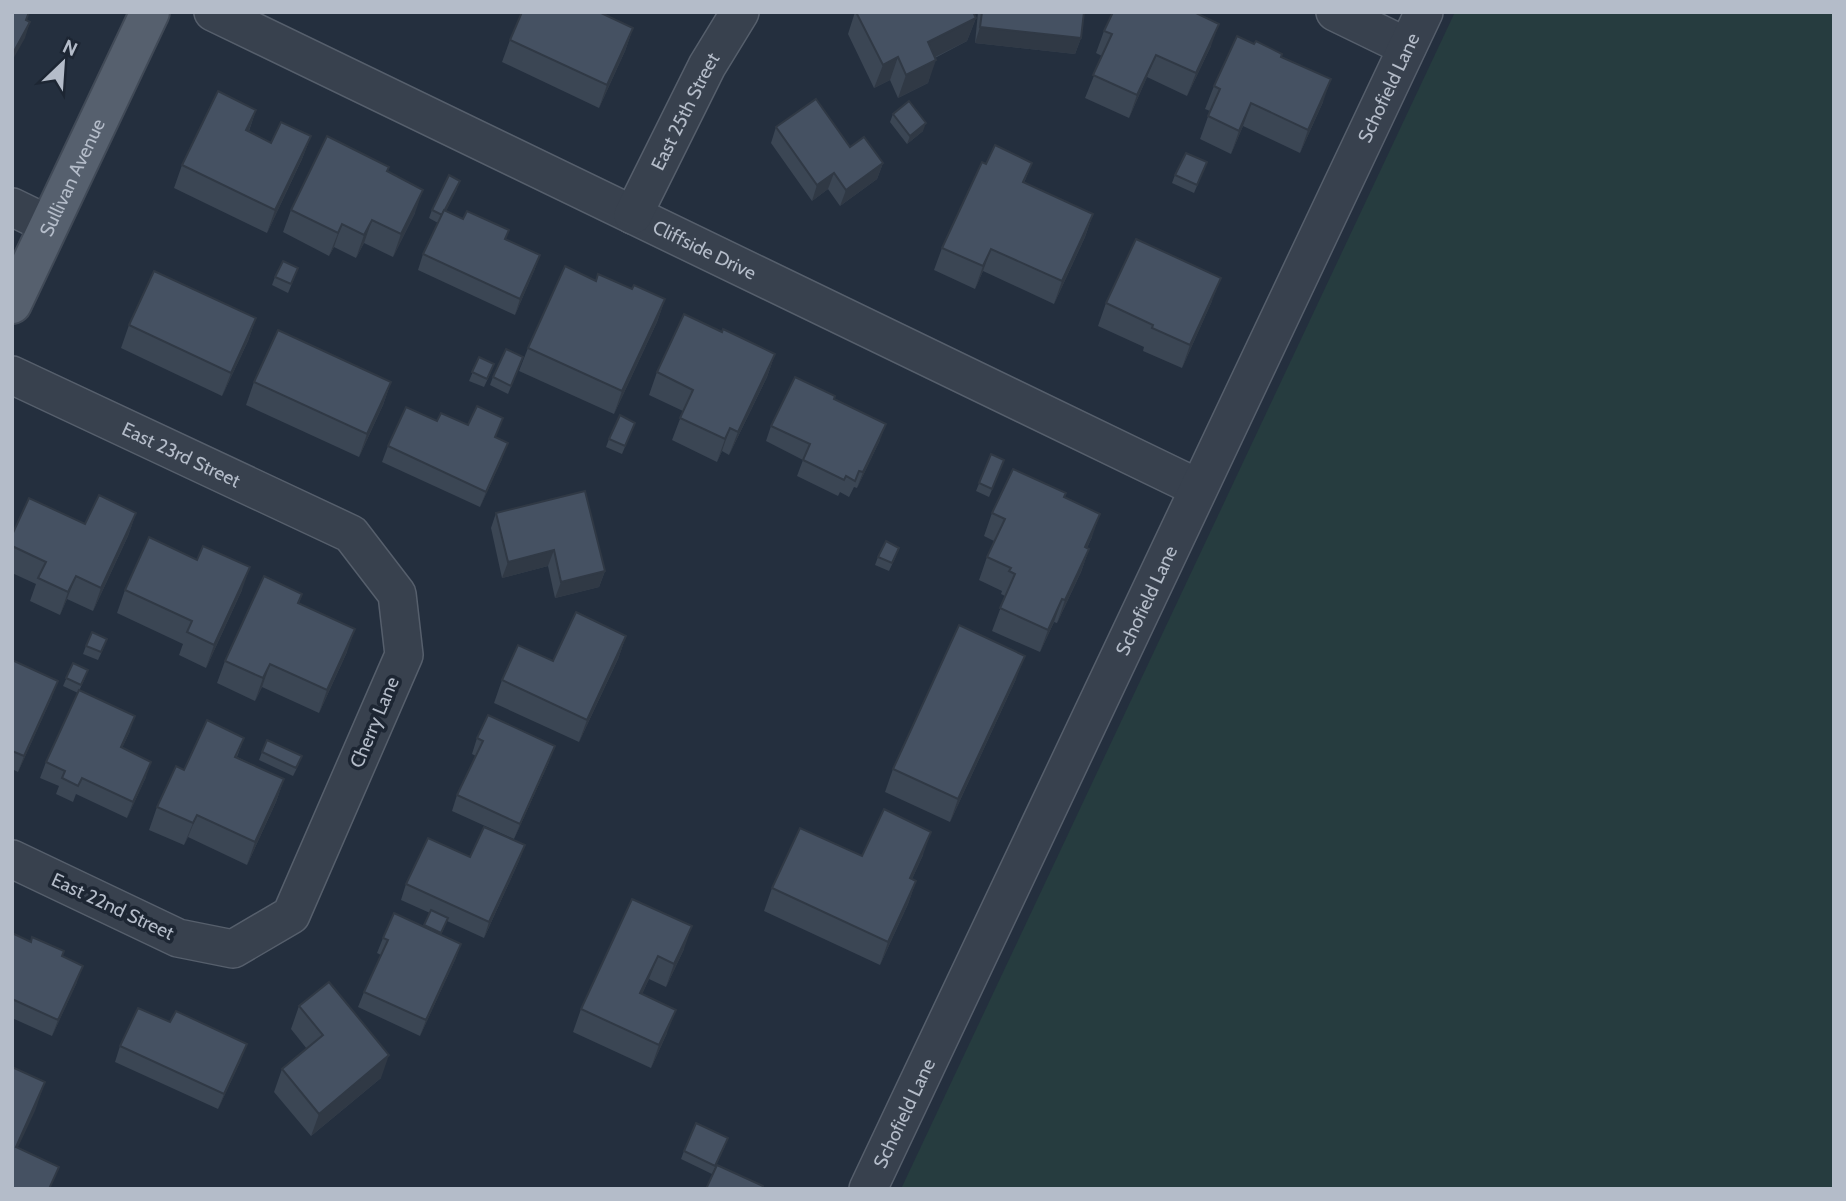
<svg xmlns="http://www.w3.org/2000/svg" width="1846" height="1201" font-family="Cabin,sans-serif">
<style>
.green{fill:#263c3f}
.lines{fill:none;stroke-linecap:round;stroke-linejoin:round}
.minor-casing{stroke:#565f6c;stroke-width:40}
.major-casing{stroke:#414a57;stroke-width:42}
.minor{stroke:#38414e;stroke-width:37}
.major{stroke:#56606e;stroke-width:38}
.wall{fill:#3b4654}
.shaded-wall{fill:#303945}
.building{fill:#455162;stroke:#303945;stroke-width:2}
.labels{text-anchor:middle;stroke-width:7;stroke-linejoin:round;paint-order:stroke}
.street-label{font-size:19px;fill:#b4bcc9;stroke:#1d2633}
</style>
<rect width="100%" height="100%" fill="#242f3e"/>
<path class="green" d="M 1455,12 L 1834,12 L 1834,1189 L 901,1189 Z"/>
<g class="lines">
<g class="minor-casing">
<g id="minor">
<path id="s1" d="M 213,12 L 1198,488"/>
<path d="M 1335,12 L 1407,47"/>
<path d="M 12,207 L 49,225"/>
<path id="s2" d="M 633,215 L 707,66 L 740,12"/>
<path id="s3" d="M 12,375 L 351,534 L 397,594 L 404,655 L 291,915 L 233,949 L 178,938 L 12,859"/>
<path id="s4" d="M 868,1189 L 1424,12"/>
</g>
</g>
<g class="major-casing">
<g id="major">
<path id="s5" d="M 12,304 L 150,12"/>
</g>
</g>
<use href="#minor" class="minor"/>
<use href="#major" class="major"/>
</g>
<g class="wall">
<path d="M 855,12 L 973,12 L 976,18 L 967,41 L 935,58 L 928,83 L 898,98 L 890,80 L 874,88 L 848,34 Z"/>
<path d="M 978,12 L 1084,12 L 1081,38 L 1075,54 L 975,43 Z"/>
<path d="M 600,13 L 633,28 L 625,51 L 599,108 L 502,62 L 510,40 Z"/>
<path d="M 1104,31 L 1211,46 L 1187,96 L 1147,77 L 1129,118 L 1085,98 L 1102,56 L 1096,53 Z"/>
<path d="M 1281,57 L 1323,102 L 1300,153 L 1243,126 L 1231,154 L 1200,139 L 1210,111 L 1205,109 L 1214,86 Z"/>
<path d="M 256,110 L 249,131 L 271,143 L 311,136 L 302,159 L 267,233 L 174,188 L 182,165 Z"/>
<path d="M 893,114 L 923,131 L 907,144 L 890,122 Z"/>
<path d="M 776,127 L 850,147 L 883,163 L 877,179 L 840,206 L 828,189 L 812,201 L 771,143 Z"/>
<path d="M 1207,162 L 1194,193 L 1172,183 L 1175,175 Z"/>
<path d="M 1032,163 L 1024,183 L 1093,214 L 1085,237 L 1054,304 L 983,271 L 975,289 L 934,270 L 942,248 L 986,164 Z"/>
<path d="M 388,172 L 415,213 L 393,257 L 364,243 L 356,258 L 334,247 L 329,256 L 283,232 L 291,210 Z"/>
<path d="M 457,189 L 446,211 L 540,255 L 534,271 L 515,315 L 418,270 L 423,254 L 438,223 L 429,218 L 432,210 Z"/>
<path d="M 295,276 L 288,293 L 272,285 L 275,277 Z"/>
<path d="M 596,281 L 632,289 L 665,299 L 657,322 L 614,414 L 519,371 L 528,348 Z"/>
<path d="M 1212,301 L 1182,368 L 1143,351 L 1144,347 L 1098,326 L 1106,303 Z"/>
<path d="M 256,318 L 248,341 L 222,396 L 121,348 L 129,325 Z"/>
<path d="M 722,332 L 775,354 L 767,377 L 729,455 L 722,451 L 717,462 L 672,440 L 683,411 L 649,395 L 657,372 Z"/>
<path d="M 479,357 L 491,372 L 484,387 L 469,381 Z"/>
<path d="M 523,357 L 508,394 L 490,385 L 493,377 Z"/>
<path d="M 254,382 L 391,382 L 383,405 L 359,457 L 246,405 Z"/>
<path d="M 834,399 L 880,440 L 857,488 L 854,487 L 849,497 L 840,492 L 838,496 L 797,476 L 803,460 L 766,441 L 771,426 Z"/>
<path d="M 437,421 L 496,438 L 502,459 L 480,507 L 382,462 L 388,446 Z"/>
<path d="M 635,423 L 622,454 L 606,447 L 609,439 Z"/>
<path d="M 991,454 L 1004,460 L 989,497 L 976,491 Z"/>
<path d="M 1064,497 L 1092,537 L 1087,548 L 1089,549 L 1081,572 L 1057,623 L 1054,622 L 1040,652 L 992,631 L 1005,596 L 1001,594 L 1002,591 L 979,580 L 987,557 L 994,541 L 984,536 L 992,513 Z"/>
<path d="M 136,513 L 128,536 L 93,611 L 67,599 L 60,615 L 30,601 L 36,584 L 12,573 L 12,535 L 85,524 Z"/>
<path d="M 496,513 L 605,571 L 599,587 L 555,598 L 548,566 L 502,578 L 491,528 Z"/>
<path d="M 896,556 L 889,571 L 875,565 L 878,557 Z"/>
<path d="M 125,590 L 242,590 L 206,668 L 179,655 L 183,644 L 117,613 Z"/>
<path d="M 302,594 L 299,603 L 347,652 L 319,713 L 262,687 L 255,701 L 217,683 L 225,661 Z"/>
<path d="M 626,636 L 618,659 L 579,742 L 494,703 L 502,680 L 553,661 Z"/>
<path d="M 86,646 L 104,647 L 98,660 L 83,654 Z"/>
<path d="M 12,660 L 52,697 L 18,772 L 12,769 Z"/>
<path d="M 73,663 L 85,678 L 78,693 L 63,686 Z"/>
<path d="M 1016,679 L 950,822 L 885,792 L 893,769 Z"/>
<path d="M 130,731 L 122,748 L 146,777 L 127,818 L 76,794 L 73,802 L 56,794 L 59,786 L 40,778 L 46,762 Z"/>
<path d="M 244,738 L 237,757 L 284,779 L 276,802 L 247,865 L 188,837 L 184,845 L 149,830 L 157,807 L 184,770 Z"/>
<path d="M 477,738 L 549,762 L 514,839 L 452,811 L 457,795 L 476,756 L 472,754 Z"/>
<path d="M 262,752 L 299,764 L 293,776 L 259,760 Z"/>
<path d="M 525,845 L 519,861 L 484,938 L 447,921 L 441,935 L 461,944 L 455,960 L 420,1036 L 358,1007 L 364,992 L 381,955 L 377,953 L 383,938 L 424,927 L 430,913 L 401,900 L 406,884 Z"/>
<path d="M 923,855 L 912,879 L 916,881 L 908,904 L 880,965 L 764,911 L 772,888 L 862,856 Z"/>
<path d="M 632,899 L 684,949 L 666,987 L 649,979 L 642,994 L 667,1033 L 651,1068 L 573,1032 L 581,1009 Z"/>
<path d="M 12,933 L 62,956 L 77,982 L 52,1036 L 12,1018 Z"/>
<path d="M 299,1006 L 381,1078 L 311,1136 L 274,1092 L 282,1069 L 307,1049 L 291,1029 Z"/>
<path d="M 120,1046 L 241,1060 L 218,1109 L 115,1062 Z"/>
<path d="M 725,1146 L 712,1174 L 681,1159 L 684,1151 Z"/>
</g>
<g class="shaded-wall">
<path d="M 976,18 L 967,41 L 919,65 L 928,42 Z"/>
<path d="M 30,22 L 25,38 L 12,61 L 12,55 Z"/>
<path d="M 1219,24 L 1211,46 L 1187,96 L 1196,73 Z"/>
<path d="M 980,27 L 1081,38 L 1075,54 L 975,43 Z"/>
<path d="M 633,28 L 625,51 L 599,108 L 607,85 Z"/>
<path d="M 1156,55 L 1147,77 L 1129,118 L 1137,95 Z"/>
<path d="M 898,57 L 890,80 L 874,88 L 883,65 Z"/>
<path d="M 936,60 L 928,83 L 898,98 L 906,75 Z"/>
<path d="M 1331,79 L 1323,102 L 1300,153 L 1308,130 Z"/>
<path d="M 1251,103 L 1243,126 L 1231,154 L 1239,131 Z"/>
<path d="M 256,110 L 248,133 L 246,130 Z"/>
<path d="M 926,123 L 923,131 L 907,144 L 910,136 Z"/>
<path d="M 311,136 L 302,159 L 267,233 L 275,210 Z"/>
<path d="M 883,163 L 877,179 L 840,206 L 846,190 Z"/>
<path d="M 834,173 L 828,189 L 812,201 L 817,185 Z"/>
<path d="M 460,181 L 457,189 L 440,223 L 442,215 Z"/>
<path d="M 423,190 L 415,213 L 393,257 L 401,234 Z"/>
<path d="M 1093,214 L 1085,237 L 1054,304 L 1062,281 Z"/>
<path d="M 372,220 L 364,243 L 356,258 L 364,235 Z"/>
<path d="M 342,224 L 334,247 L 329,256 L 338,233 Z"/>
<path d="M 991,249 L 983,271 L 975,289 L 983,266 Z"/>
<path d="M 540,255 L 534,271 L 515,315 L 520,299 Z"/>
<path d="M 1221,278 L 1212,301 L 1182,368 L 1190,345 Z"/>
<path d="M 665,299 L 657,322 L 614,414 L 622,391 Z"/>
<path d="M 256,318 L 248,341 L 222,396 L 231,373 Z"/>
<path d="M 775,354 L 767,377 L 729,455 L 738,432 Z"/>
<path d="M 391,382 L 383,405 L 359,457 L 367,434 Z"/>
<path d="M 886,424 L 880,440 L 857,488 L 863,472 Z"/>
<path d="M 730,428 L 722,451 L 717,462 L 725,439 Z"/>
<path d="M 508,443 L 502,459 L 480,507 L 486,492 Z"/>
<path d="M 136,513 L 128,536 L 93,611 L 101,588 Z"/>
<path d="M 1100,514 L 1092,537 L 1077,570 L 1085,547 Z"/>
<path d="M 1089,549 L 1081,572 L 1057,623 L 1065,600 Z"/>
<path d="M 554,550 L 548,566 L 502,578 L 508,562 Z"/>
<path d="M 250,567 L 242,590 L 206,668 L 214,645 Z"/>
<path d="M 605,571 L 599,587 L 555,598 L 561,582 Z"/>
<path d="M 76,576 L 67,599 L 60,615 L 68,592 Z"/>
<path d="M 1062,599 L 1054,622 L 1040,652 L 1048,630 Z"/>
<path d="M 355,629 L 347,652 L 319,713 L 327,690 Z"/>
<path d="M 626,636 L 618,659 L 579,742 L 587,720 Z"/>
<path d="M 1025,656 L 1016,679 L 950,822 L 958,799 Z"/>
<path d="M 270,664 L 262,687 L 255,701 L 263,678 Z"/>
<path d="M 58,681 L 52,697 L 18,772 L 24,756 Z"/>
<path d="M 135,716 L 130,731 L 115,763 L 121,747 Z"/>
<path d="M 555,746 L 549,762 L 514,839 L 520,824 Z"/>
<path d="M 151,762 L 146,777 L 127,818 L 133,802 Z"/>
<path d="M 284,779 L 276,802 L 247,865 L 255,842 Z"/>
<path d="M 197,815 L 188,837 L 184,845 L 193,823 Z"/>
<path d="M 931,832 L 923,855 L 902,901 L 910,878 Z"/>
<path d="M 525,845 L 519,861 L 484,938 L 489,922 Z"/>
<path d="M 916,881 L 908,904 L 880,965 L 888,942 Z"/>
<path d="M 692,926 L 684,949 L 666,987 L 674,964 Z"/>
<path d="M 461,944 L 455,960 L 420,1036 L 426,1020 Z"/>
<path d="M 658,956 L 649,979 L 632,1016 L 640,993 Z"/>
<path d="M 83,966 L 77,982 L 52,1036 L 58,1020 Z"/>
<path d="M 676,1010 L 667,1033 L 651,1068 L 659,1045 Z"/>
<path d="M 247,1044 L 241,1060 L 218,1109 L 224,1094 Z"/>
<path d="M 389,1055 L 381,1078 L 311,1136 L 319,1114 Z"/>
<path d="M 45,1082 L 35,1111 L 12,1160 L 16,1147 Z"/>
</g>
<g class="building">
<path d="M 12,12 L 29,12 L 26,20 L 30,22 L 12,55 Z"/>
<path d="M 522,12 L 599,12 L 633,28 L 607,85 L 510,40 Z"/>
<path d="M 856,12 L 973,12 L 976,18 L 928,42 L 936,60 L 906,75 L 898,57 L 883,65 Z"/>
<path d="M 982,12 L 1084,12 L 1081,38 L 980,27 Z"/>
<path d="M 1113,12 L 1194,12 L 1219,24 L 1196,73 L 1156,55 L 1137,95 L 1093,75 L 1112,34 L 1104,31 Z"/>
<path d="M 1237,36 L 1254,44 L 1256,41 L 1282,54 L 1281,57 L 1331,79 L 1308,130 L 1251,103 L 1239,131 L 1208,116 L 1220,89 L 1214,86 Z"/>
<path d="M 218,91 L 256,110 L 246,130 L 271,143 L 281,122 L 311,136 L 275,210 L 182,165 Z"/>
<path d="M 816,99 L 850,147 L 864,137 L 883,163 L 846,190 L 834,173 L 817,185 L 776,127 Z"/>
<path d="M 909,101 L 926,123 L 910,136 L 893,114 Z"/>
<path d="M 327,136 L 389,167 L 387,171 L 423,190 L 401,234 L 372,220 L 364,235 L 342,224 L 338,233 L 291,210 Z"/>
<path d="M 995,145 L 1032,163 L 1023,182 L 1093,214 L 1062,281 L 991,249 L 983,266 L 942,248 L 982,162 L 986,164 Z"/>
<path d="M 1186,153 L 1207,162 L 1197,185 L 1175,175 Z"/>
<path d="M 449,175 L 460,181 L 442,215 L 432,210 Z"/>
<path d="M 444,210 L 463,219 L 467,211 L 509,230 L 505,239 L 540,255 L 520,299 L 423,254 Z"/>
<path d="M 1136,239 L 1221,278 L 1190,345 L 1152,328 L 1153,325 L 1106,303 Z"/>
<path d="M 283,261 L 298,268 L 291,284 L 275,277 Z"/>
<path d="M 565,266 L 596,281 L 598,274 L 632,289 L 634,285 L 665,299 L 622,391 L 528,348 Z"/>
<path d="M 154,271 L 256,318 L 231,373 L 129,325 Z"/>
<path d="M 684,314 L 722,332 L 723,329 L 775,354 L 738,432 L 730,428 L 725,439 L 680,418 L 693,390 L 657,372 Z"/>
<path d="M 278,330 L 391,382 L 367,434 L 254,382 Z"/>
<path d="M 506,349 L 523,357 L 511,386 L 493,377 Z"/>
<path d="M 479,357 L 494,364 L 487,379 L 472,372 Z"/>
<path d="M 795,377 L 835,396 L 834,399 L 886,424 L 863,472 L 859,471 L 855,481 L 846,476 L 844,480 L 803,460 L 810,444 L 771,426 Z"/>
<path d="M 477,406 L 503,418 L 495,437 L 508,443 L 486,492 L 388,446 L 406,407 L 437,421 L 441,413 L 468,425 Z"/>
<path d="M 620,415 L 635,423 L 625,446 L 609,439 Z"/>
<path d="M 991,454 L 1004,460 L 992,489 L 979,483 Z"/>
<path d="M 1013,469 L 1066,493 L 1064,497 L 1100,514 L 1085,547 L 1089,549 L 1065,600 L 1062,599 L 1048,630 L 1000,608 L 1015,574 L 1009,571 L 1011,568 L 987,557 L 1005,519 L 992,513 Z"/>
<path d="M 585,491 L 605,571 L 561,582 L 554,550 L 508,562 L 496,513 Z"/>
<path d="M 99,495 L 136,513 L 101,588 L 76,576 L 68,592 L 38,578 L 46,562 L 12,546 L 12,535 L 29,498 L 85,524 Z"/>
<path d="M 149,537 L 197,560 L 203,546 L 250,567 L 214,645 L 187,632 L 192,621 L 125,590 Z"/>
<path d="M 886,541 L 899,548 L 892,563 L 878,557 Z"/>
<path d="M 264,576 L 302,594 L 298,603 L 355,629 L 327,690 L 270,664 L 263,678 L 225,661 Z"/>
<path d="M 576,612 L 626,636 L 587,720 L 502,680 L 518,645 L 553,661 Z"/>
<path d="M 959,625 L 1025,656 L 958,799 L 893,769 Z"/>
<path d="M 92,632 L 107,639 L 101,652 L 86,646 Z"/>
<path d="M 12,660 L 58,681 L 24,756 L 12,751 Z"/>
<path d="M 73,663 L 88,670 L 81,685 L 66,678 Z"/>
<path d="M 79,690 L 135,716 L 121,747 L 151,762 L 133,802 L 82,778 L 78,786 L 62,778 L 65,771 L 46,762 Z"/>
<path d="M 488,715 L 555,746 L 520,824 L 457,795 L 483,741 L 477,738 Z"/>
<path d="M 207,720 L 244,738 L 235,757 L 284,779 L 255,842 L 197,815 L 193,823 L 157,807 L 176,766 L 184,770 Z"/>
<path d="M 267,740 L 302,756 L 296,768 L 262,752 Z"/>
<path d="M 884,809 L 931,832 L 910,878 L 916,881 L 888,942 L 772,888 L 800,828 L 862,856 Z"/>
<path d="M 484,827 L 525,845 L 489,922 L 406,884 L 428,838 L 470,857 Z"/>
<path d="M 632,899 L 692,926 L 674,964 L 658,956 L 640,993 L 676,1010 L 659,1045 L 581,1009 Z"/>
<path d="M 431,910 L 448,918 L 441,933 L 424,925 Z"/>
<path d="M 394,913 L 461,944 L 426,1020 L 364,992 L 388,940 L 383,938 Z"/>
<path d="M 12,933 L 31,942 L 32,937 L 64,951 L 62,956 L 83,966 L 58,1020 L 12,999 Z"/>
<path d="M 329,982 L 389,1055 L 319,1114 L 282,1069 L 323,1035 L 299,1006 Z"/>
<path d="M 138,1008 L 170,1022 L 176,1011 L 247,1044 L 224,1094 L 120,1046 Z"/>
<path d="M 12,1067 L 45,1082 L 16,1147 L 59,1167 L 49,1189 L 12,1189 Z"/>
<path d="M 696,1123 L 728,1138 L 715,1166 L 684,1151 Z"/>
<path d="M 717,1165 L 763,1186 L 762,1189 L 706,1189 Z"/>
</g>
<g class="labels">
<g class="street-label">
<text dy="7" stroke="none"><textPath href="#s4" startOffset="1218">Schofield Lane</textPath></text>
<text dy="7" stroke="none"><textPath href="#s2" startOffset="116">East 25th Street</textPath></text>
<text dy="7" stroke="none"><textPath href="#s5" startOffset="140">Sullivan Avenue</textPath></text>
<text dy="7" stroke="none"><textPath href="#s1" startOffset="546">Cliffside Drive</textPath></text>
<text dy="7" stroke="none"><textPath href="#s3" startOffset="187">East 23rd Street</textPath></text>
<text dy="7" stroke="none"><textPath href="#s4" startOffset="651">Schofield Lane</textPath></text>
<text transform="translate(374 722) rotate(-67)" y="7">Cherry Lane</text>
<text transform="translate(113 906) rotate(25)" y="7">East 22nd Street</text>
<text dy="7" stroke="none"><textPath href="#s4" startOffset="84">Schofield Lane</textPath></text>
</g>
</g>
<rect width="1846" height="1201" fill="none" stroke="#b4bcc9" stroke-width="28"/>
<g transform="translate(63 63) rotate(25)" stroke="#1d2633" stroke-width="5" paint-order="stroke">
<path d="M0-5L12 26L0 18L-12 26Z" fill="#b4bcc9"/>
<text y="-10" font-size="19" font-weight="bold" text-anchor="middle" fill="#b4bcc9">N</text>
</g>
</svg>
